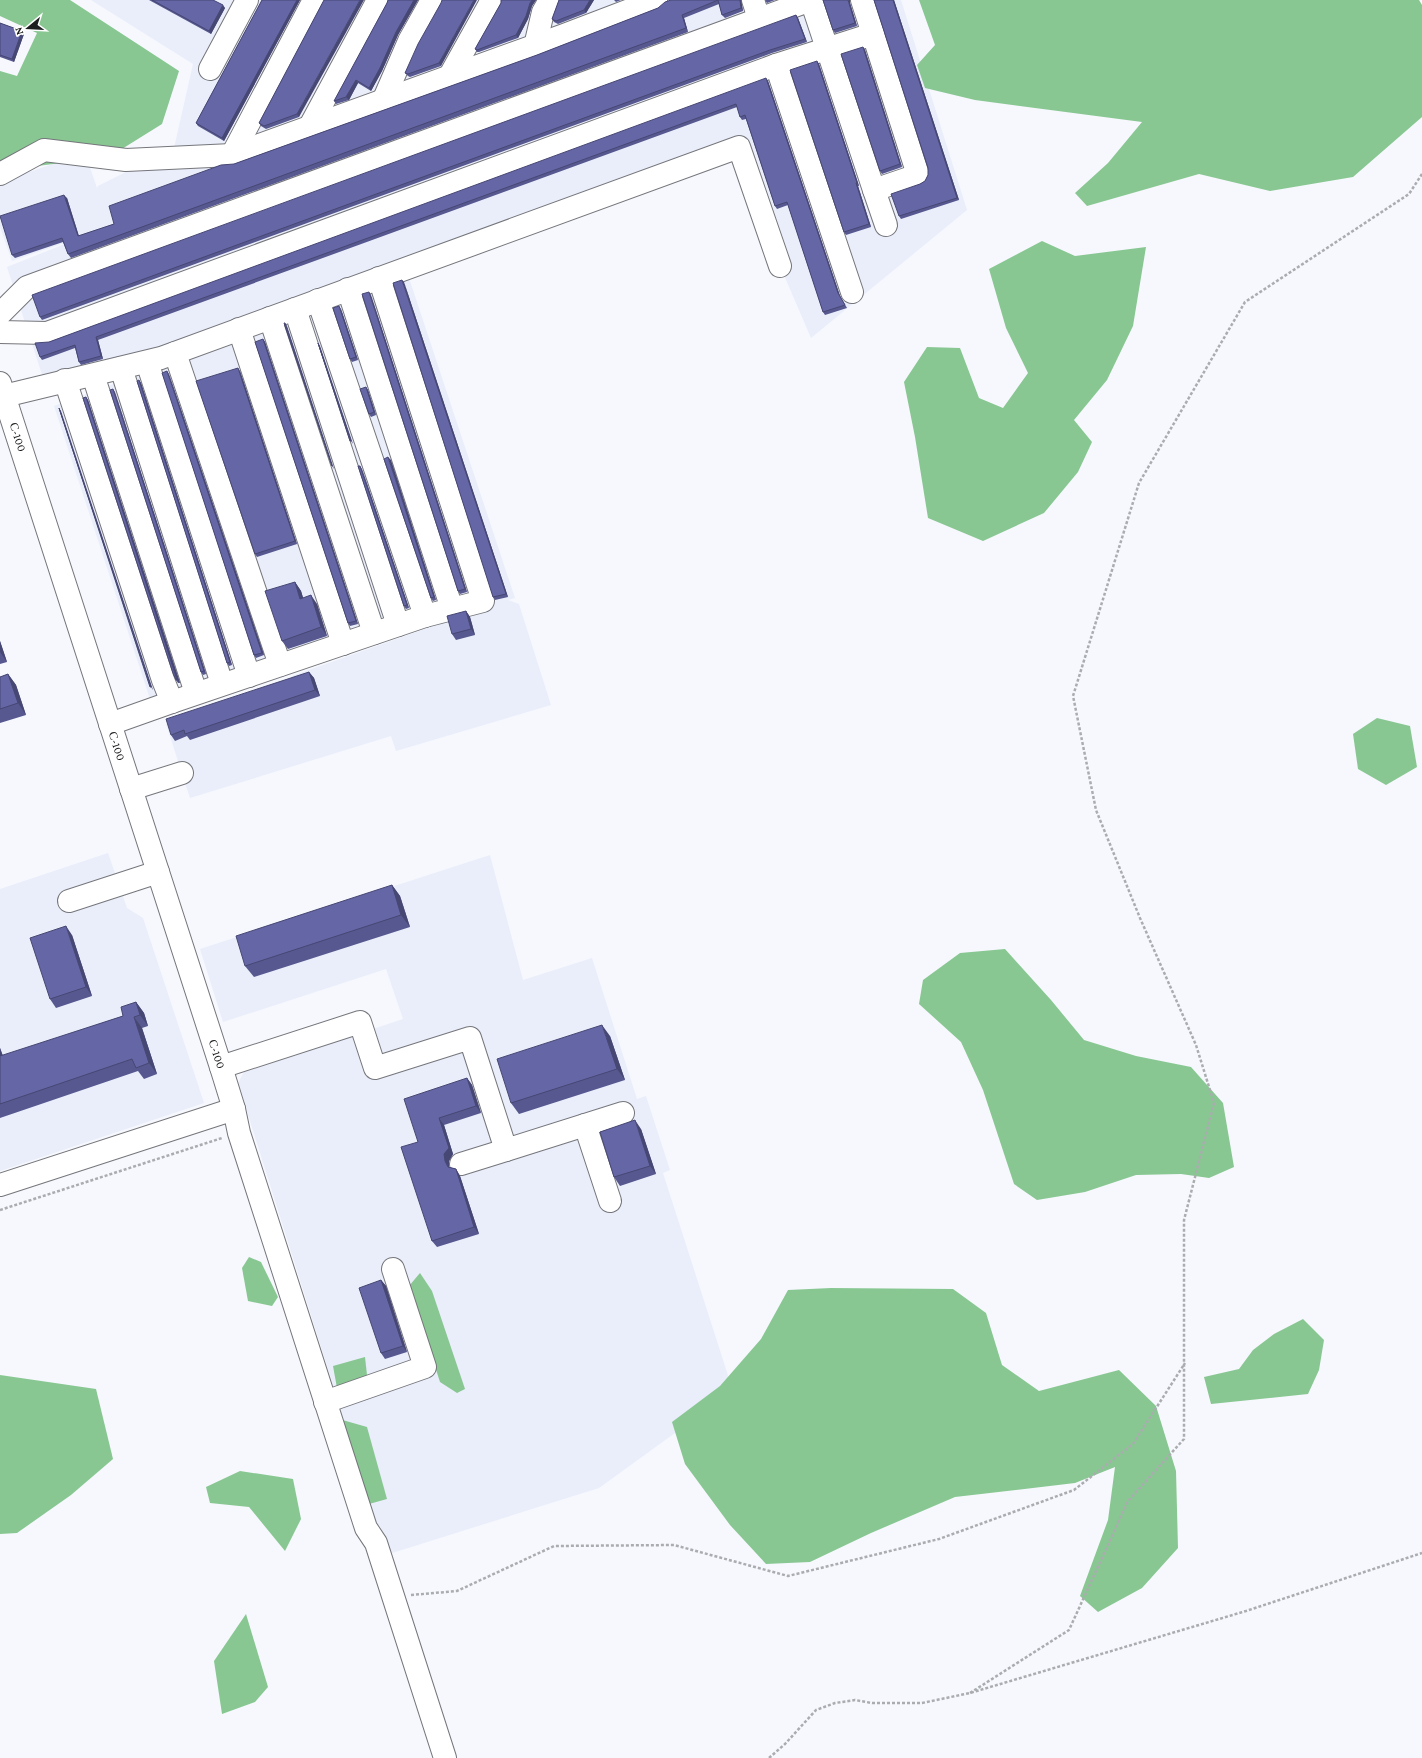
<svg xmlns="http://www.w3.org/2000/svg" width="1422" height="1758" font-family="'Crimson Pro',serif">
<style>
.built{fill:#eaeefa}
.forest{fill:#88c792}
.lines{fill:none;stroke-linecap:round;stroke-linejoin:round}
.minor-casing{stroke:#75767b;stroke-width:24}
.path{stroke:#aaacaf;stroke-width:2.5;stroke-dasharray:3 2;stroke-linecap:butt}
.minor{stroke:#fff;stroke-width:22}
.wall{fill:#57588f}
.shaded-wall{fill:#474774}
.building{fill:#6566a6;stroke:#474774}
.labels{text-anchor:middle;stroke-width:3;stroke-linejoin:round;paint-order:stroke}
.street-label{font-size:12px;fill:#1c1d1e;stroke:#fff}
</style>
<rect width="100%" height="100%" fill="#f6f8fd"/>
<g class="built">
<path d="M 91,0 L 901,0 L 967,210 L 811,338 L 726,140 L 47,390 L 7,267 L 82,237 L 12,261 L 0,227 L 0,182 L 85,153 L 97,188 L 98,186 L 174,148 L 193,64 Z"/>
<path d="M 408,275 L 515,598 L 508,600 L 519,604 L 551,705 L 396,751 L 391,736 L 190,798 L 166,724 L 293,683 L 292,676 L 498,603 L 151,702 L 54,406 Z"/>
<path d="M 108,853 L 127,908 L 143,918 L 204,1103 L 0,1171 L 0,889 Z"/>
<path d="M 490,855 L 523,980 L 592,958 L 637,1099 L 646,1096 L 670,1170 L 663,1173 L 733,1391 L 599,1488 L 389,1554 L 380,1526 L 371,1529 L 333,1414 L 337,1398 L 238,1083 L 244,1072 L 403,1019 L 386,969 L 223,1022 L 200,949 Z"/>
</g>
<g class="forest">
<path d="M 0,0 L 70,0 L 179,71 L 162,124 L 109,157 L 5,170 L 0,166 L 0,71 L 17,76 L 37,33 L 0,16 Z"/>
<path d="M 919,0 L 1419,0 L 1422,5 L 1422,117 L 1353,177 L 1270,191 L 1199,174 L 1087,206 L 1075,193 L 1108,163 L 1142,122 L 975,100 L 925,88 L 917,65 L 935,45 Z"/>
<path d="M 1042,241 L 1075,256 L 1146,247 L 1133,326 L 1107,380 L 1074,420 L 1092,442 L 1078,472 L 1044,513 L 983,541 L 928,518 L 915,437 L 904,382 L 927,347 L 960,348 L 979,398 L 1003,408 L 1028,373 L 1006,328 L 989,269 Z"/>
<path d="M 1377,718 L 1410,726 L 1417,767 L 1386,785 L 1358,769 L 1353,734 Z"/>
<path d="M 1005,949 L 1051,1000 L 1084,1040 L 1136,1056 L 1191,1067 L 1223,1103 L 1234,1167 L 1209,1178 L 1181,1174 L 1136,1175 L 1085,1192 L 1037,1200 L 1014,1184 L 983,1090 L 961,1042 L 919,1004 L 923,980 L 960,953 Z"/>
<path d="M 249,1257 L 261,1262 L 278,1297 L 272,1306 L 248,1301 L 242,1268 Z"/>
<path d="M 420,1273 L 432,1291 L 465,1389 L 457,1393 L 440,1382 L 409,1286 Z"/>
<path d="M 831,1288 L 953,1289 L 986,1313 L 1002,1365 L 1039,1391 L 1119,1370 L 1156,1406 L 1176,1471 L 1178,1548 L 1142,1588 L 1098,1612 L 1080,1596 L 1108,1520 L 1115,1467 L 1075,1483 L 955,1497 L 871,1533 L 810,1562 L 766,1564 L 730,1525 L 685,1464 L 672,1422 L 720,1386 L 761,1339 L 788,1290 Z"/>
<path d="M 1303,1319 L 1324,1340 L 1319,1370 L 1308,1394 L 1211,1404 L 1204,1377 L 1239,1369 L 1253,1350 L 1274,1334 Z"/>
<path d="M 365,1357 L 367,1375 L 360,1381 L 337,1388 L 333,1366 Z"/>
<path d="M 0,1375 L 96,1389 L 113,1459 L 71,1495 L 17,1533 L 0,1534 Z"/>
<path d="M 339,1419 L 367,1427 L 387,1499 L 369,1504 Z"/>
<path d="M 240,1471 L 293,1479 L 301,1519 L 285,1551 L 249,1507 L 210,1503 L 206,1487 Z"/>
<path d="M 246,1614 L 268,1687 L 255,1702 L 222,1714 L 214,1661 Z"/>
</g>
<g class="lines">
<g class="minor-casing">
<g id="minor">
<path d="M 753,0 L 759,19 L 811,0"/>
<path d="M 862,0 L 873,34"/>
<path d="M 535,46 L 543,12 L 550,0"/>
<path d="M 776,65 L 852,292"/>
<path d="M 210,69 L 247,0"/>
<path d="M 449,77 L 492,0"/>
<path d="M 383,101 L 409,41 L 432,0"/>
<path d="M 309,128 L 378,0"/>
<path d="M 232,155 L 314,0"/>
<path d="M 0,174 L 44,150 L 126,160 L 232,155 L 564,35 L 656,0"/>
<path d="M 874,190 L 886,225"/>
<path d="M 348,289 L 452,609 L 483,601 L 379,278"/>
<path d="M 318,300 L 425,616 L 452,609"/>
<path d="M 295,309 L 398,625"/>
<path d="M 0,314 L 27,287 L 759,19"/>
<path d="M 270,318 L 374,633"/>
<path d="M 239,329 L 343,644"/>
<path d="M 0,332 L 47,333 L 776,65 L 873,34 L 918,175 L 874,190 L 811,0"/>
<path d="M 175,353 L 280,665"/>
<path d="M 147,362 L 249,676"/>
<path d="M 121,368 L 222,684"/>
<path d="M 93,375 L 196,693"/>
<path d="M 65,380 L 163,680 L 172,702"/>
<path d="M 0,383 L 221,1067 L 234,1109 L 239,1133 L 366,1528 L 376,1543 L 445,1758"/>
<path d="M 4,396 L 161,358 L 739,147 L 780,266"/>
<path d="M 110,724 L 172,702 L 425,616"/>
<path d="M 131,789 L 182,773"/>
<path d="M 69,901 L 158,872"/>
<path d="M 221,1067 L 360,1022 L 375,1068 L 470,1038 L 506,1150 L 623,1113"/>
<path d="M 585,1125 L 610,1201"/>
<path d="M 461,1164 L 506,1150"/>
<path d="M 0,1185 L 234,1109"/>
<path d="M 325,1402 L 425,1367 L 393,1269"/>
</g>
</g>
<g class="path">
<path d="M 0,1210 L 222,1138"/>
<path d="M 411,1595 L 457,1591 L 554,1546 L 674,1545 L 788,1576 L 939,1539 L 1074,1490 L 1133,1444 L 1185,1363"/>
<path d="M 970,1693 L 1069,1630 L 1128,1501 L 1184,1439 L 1184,1220 L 1214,1103 L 1196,1045 L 1140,918 L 1096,810 L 1073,696 L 1139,483 L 1245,302 L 1409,194 L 1422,174"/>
<path d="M 769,1758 L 785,1744 L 816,1710 L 835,1703 L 855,1700 L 872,1703 L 922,1703 L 970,1693 L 1246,1611 L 1422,1553"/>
</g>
<use href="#minor" class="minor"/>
</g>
<g class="wall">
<path d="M 149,0 L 213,0 L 225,8 L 211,34 Z"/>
<path d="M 262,0 L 300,0 L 224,141 L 198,126 L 196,123 Z"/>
<path d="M 324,0 L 299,117 L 266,129 L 261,126 L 259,123 Z"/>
<path d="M 388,0 L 418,0 L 398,35 L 382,71 L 371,91 L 358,83 L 349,100 L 336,104 L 334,101 L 387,3 Z"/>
<path d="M 501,0 L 536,0 L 532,6 L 528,19 L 518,38 L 479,52 L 477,52 L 475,49 L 501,3 Z"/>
<path d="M 559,0 L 594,0 L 586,13 L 558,24 L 554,22 L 552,19 Z"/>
<path d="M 614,0 L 621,0 L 616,2 Z"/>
<path d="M 671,0 L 741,0 L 743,11 L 725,18 L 722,15 L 719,4 L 684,18 L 688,32 L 71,258 L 68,254 L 63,242 L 15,258 L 12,255 L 67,198 L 79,236 L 114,224 L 234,164 L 537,55 L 658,8 Z"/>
<path d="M 765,0 L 775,0 L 767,3 Z"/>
<path d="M 874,0 L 894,0 L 959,200 L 901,219 L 899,216 L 920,184 L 925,181 L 928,175 L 928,168 Z"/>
<path d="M 441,3 L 441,66 L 410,77 L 408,76 L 405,73 Z"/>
<path d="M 850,3 L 857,26 L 835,33 L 833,30 Z"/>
<path d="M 796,15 L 798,18 L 807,42 L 772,53 L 42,320 L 40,317 Z"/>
<path d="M 0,23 L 22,31 L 24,34 L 14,62 L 0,57 Z"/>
<path d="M 863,47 L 865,50 L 902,167 L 882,174 L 880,171 Z"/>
<path d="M 817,61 L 819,64 L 859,186 L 858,186 L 871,227 L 846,235 L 844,232 Z"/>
<path d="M 768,81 L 840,296 L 847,308 L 825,315 L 823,312 L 788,205 L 777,209 L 775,206 L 746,119 L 742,120 L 740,117 L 737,107 L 98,340 L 103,359 L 81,365 L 79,362 L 75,348 L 42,360 L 40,357 L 49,342 Z"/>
<path d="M 404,282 L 508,597 L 495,600 L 493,597 Z"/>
<path d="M 371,295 L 467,592 L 460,594 L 458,591 Z"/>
<path d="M 341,309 L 358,360 L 352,362 L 350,359 Z"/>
<path d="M 263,339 L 265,342 L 358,624 L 350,626 L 348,623 Z"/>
<path d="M 240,371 L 297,544 L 257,557 L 255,554 Z"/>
<path d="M 169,374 L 264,655 L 256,658 L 254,655 Z"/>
<path d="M 139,380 L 141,383 L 232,665 L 229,666 L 227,663 Z"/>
<path d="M 366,387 L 368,390 L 376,415 L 371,417 L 369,414 Z"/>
<path d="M 115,392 L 206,674 L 203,675 L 201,672 Z"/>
<path d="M 86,397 L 88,400 L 180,683 L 178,683 L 176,680 Z"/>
<path d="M 391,460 L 436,600 L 433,601 L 431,598 Z"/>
<path d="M 362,469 L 409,608 L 406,609 L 404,606 Z"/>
<path d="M 295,582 L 301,591 L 303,598 L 317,604 L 327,636 L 288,649 L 282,641 Z"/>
<path d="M 466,611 L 470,617 L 475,635 L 456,640 L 452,634 Z"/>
<path d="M 0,641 L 7,662 L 0,664 Z"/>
<path d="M 309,672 L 314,678 L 320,696 L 190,740 L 187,736 L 175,741 L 171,735 Z"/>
<path d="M 8,674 L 16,685 L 26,715 L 0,723 L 0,677 Z"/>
<path d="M 392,885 L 400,896 L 410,927 L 254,977 L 245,966 Z"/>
<path d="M 72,935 L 92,996 L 56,1008 L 50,999 Z"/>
<path d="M 136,1002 L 144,1013 L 148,1026 L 142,1028 L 157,1074 L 144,1079 L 138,1071 L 0,1118 L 0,1048 L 3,1056 L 123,1016 Z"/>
<path d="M 610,1036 L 625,1080 L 519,1114 L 511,1103 Z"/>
<path d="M 467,1078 L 472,1085 L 481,1113 L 444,1125 L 453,1154 L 449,1161 L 449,1167 L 456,1169 L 460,1176 L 479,1234 L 437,1247 L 432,1241 L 418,1142 Z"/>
<path d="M 641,1129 L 656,1174 L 620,1186 L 614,1177 Z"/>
<path d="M 381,1280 L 386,1286 L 407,1352 L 385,1359 L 381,1353 Z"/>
</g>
<g class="shaded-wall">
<path d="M 297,0 L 300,0 L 224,141 L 222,138 Z"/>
<path d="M 360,0 L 364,0 L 299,117 L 297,114 Z"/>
<path d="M 414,0 L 418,0 L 398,35 L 382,71 L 371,91 L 369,88 L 396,32 Z"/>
<path d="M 474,0 L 477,0 L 441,66 L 439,63 Z"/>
<path d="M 532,0 L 536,0 L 532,6 L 528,19 L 518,38 L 516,35 Z"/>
<path d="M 590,0 L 594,0 L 586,13 L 584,10 Z"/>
<path d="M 740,0 L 741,0 L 743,11 L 741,8 Z"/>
<path d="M 848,0 L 850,0 L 850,3 L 857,26 L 855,23 Z"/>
<path d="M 893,0 L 894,0 L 959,200 L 957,198 Z"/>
<path d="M 223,5 L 225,8 L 211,34 L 209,31 Z"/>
<path d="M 682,15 L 684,18 L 688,32 L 686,28 Z"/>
<path d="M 796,15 L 798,18 L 807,42 L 805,39 Z"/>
<path d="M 22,31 L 24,34 L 14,62 L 12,59 Z"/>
<path d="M 863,47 L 865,50 L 902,167 L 900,164 Z"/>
<path d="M 817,61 L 819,64 L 859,186 L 857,183 Z"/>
<path d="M 766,78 L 768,81 L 840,296 L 847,308 L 838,293 Z"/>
<path d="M 356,80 L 358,83 L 349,100 L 346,97 Z"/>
<path d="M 856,183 L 858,186 L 871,227 L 869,224 Z"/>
<path d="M 64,195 L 67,198 L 80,240 L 78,236 Z"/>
<path d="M 402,280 L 404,282 L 508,597 L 506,594 Z"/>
<path d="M 369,292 L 371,295 L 467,592 L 465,589 Z"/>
<path d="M 339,306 L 341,309 L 358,360 L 356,357 Z"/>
<path d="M 285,323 L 287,326 L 334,469 L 332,466 Z"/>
<path d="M 96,337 L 98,340 L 103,359 L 101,356 Z"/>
<path d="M 263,339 L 265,342 L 358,624 L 356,621 Z"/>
<path d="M 318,343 L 320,346 L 353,444 L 351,441 Z"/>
<path d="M 238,368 L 240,371 L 297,544 L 295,541 Z"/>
<path d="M 167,371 L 169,374 L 264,655 L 262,653 Z"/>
<path d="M 139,380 L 141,383 L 232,665 L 230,662 Z"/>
<path d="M 366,387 L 368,390 L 376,415 L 374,412 Z"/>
<path d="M 113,389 L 115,392 L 206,674 L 204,671 Z"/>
<path d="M 86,397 L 88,400 L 180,683 L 177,680 Z"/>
<path d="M 59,408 L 61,411 L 153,690 L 151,687 L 149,681 Z"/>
<path d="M 388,457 L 391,460 L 436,600 L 434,597 Z"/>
<path d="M 360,466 L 362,469 L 409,608 L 407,605 Z"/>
<path d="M 295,582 L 301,591 L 306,607 L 300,599 Z"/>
<path d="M 311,595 L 317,604 L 327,636 L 321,627 Z"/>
<path d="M 466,611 L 470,617 L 475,635 L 471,629 Z"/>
<path d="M 0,641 L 7,662 L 0,652 Z"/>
<path d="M 309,672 L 314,678 L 320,696 L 315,690 Z"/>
<path d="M 8,674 L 16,685 L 26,715 L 18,703 Z"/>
<path d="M 392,885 L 400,896 L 410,927 L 401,915 Z"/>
<path d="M 66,926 L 72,935 L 92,996 L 86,987 Z"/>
<path d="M 136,1002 L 144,1013 L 148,1026 L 140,1015 Z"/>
<path d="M 134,1017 L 142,1028 L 157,1074 L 149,1063 Z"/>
<path d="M 602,1025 L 610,1036 L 625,1080 L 617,1069 Z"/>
<path d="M 0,1048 L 7,1068 L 0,1058 Z"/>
<path d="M 467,1078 L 472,1085 L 481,1113 L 476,1106 Z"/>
<path d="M 439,1118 L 444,1125 L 453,1154 L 449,1161 L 449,1168 L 445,1161 Z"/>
<path d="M 635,1120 L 641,1129 L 656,1174 L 650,1166 Z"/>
<path d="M 456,1169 L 460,1176 L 479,1234 L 474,1227 Z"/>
<path d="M 381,1280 L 386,1286 L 407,1352 L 403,1346 Z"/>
</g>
<g class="building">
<path d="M 152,0 L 213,0 L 223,5 L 209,31 Z"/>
<path d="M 262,0 L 297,0 L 222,138 L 196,123 Z"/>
<path d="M 324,0 L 360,0 L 297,114 L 264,126 L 259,123 Z"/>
<path d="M 388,0 L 414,0 L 396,32 L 380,68 L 369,88 L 356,80 L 346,97 L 334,101 L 387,3 Z"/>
<path d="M 442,0 L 474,0 L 439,63 L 408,74 L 405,73 L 418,44 L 441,3 Z"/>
<path d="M 501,0 L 532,0 L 530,3 L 526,16 L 516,35 L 477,50 L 475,49 L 501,3 Z"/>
<path d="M 559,0 L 590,0 L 584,10 L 556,21 L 552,19 Z"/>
<path d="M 671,0 L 740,0 L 741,8 L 722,15 L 718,0 L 682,15 L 686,28 L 68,254 L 62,238 L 12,255 L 0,216 L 64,195 L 78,236 L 114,224 L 109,206 L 221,165 L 234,164 L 537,55 L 658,8 L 665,2 Z"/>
<path d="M 823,0 L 848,0 L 855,23 L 833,30 Z"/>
<path d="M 874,0 L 893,0 L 957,198 L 899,216 L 891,194 L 920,184 L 925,181 L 928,175 L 928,168 Z"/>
<path d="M 796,15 L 805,39 L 770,50 L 40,317 L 32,295 Z"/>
<path d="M 0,23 L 22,31 L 12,59 L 0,55 Z"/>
<path d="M 863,47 L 900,164 L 880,171 L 841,54 Z"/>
<path d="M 817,61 L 857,183 L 856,183 L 869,224 L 844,232 L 790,70 Z"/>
<path d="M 766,78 L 838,293 L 845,305 L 823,312 L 787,202 L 775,206 L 745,115 L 740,117 L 736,104 L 96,337 L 101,356 L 79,362 L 75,345 L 40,357 L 35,343 L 49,342 Z"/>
<path d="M 402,280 L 506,594 L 493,597 L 393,283 Z"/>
<path d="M 369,292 L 465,589 L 458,591 L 362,294 Z"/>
<path d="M 339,306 L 356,357 L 350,359 L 333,308 Z"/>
<path d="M 284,323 L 285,323 L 332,466 Z"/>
<path d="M 263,339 L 356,621 L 348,623 L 255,342 Z"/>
<path d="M 318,343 L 351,441 L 350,441 Z"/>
<path d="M 238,368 L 295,541 L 255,554 L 196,381 Z"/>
<path d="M 167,371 L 262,653 L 254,655 L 162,373 Z"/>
<path d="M 139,380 L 230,662 L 227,663 L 137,381 Z"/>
<path d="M 366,387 L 374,412 L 369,414 L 360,389 Z"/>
<path d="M 113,389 L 204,671 L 201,672 L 110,390 Z"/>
<path d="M 86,397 L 177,680 L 176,680 L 173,673 L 83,398 Z"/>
<path d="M 59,408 L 149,681 L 151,687 L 150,687 Z"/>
<path d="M 388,457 L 434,597 L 431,598 L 384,459 Z"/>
<path d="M 358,466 L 360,466 L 407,605 L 404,606 Z"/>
<path d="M 295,582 L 300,599 L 311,595 L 321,627 L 282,641 L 265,591 Z"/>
<path d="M 466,611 L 471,629 L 452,634 L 447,616 Z"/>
<path d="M 309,672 L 315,690 L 185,734 L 184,730 L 171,735 L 166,719 Z"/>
<path d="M 8,674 L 18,703 L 0,709 L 0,677 Z"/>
<path d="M 392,885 L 401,915 L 245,966 L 236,936 Z"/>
<path d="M 66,926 L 86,987 L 50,999 L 30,938 Z"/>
<path d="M 136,1002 L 140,1015 L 134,1017 L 149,1063 L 136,1068 L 132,1059 L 0,1104 L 0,1056 L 123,1016 L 121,1007 Z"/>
<path d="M 602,1025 L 617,1069 L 511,1103 L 497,1059 Z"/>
<path d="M 467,1078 L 476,1106 L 439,1118 L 449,1148 L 444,1154 L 445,1161 L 448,1167 L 456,1169 L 474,1227 L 432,1241 L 401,1147 L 418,1142 L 404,1099 Z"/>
<path d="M 635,1120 L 650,1166 L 614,1177 L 600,1132 Z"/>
<path d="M 381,1280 L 403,1346 L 381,1353 L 359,1288 Z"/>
</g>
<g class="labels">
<g class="street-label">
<text transform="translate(18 437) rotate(72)" y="4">С-100</text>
<text transform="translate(117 746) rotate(72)" y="4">С-100</text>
<text transform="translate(217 1054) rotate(72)" y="4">С-100</text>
</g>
</g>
<g transform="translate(28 28) rotate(252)" stroke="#ffffff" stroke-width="3" paint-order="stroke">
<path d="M0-3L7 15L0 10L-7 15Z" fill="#1c1d1e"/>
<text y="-6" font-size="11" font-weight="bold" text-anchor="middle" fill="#1c1d1e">N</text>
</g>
</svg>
